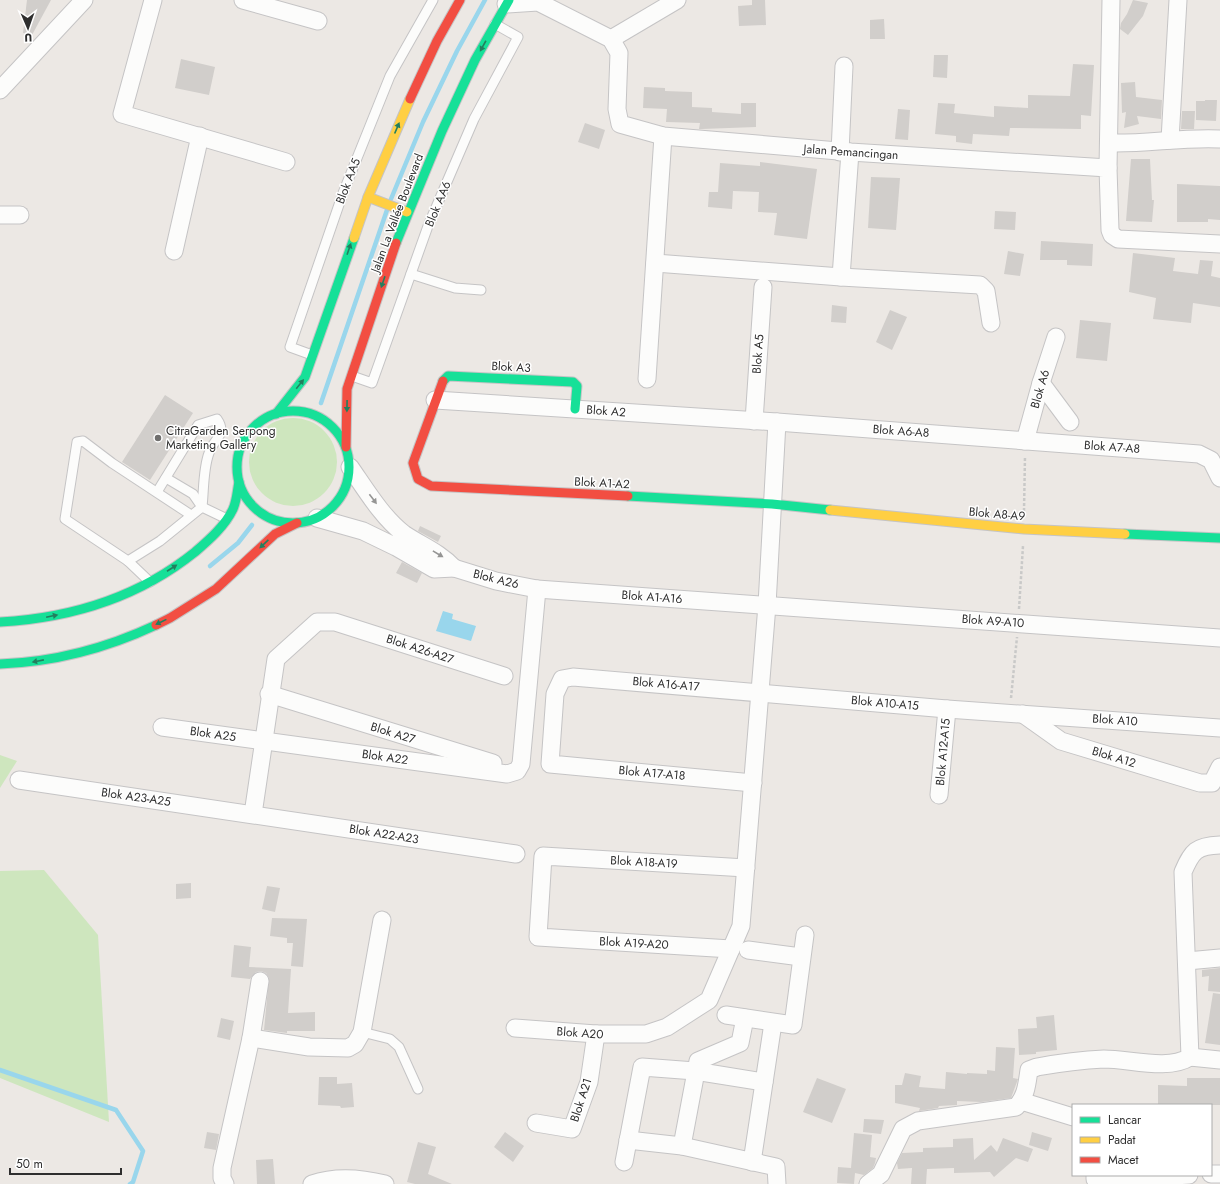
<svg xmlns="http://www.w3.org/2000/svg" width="1220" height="1184" font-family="Jost,sans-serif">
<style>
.green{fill:#cee6be}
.water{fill:#99d6ec}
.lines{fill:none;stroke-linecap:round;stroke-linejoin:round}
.stream{stroke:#99d6ec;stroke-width:4.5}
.building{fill:#d1cecb}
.lane-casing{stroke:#c5c4c5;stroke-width:11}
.street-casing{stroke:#c5c4c5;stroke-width:19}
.fast-casing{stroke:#c5c4c5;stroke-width:11}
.slow-casing{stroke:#c5c4c5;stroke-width:11}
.jam-casing{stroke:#c5c4c5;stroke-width:11}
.path{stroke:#c9c9c8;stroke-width:2.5;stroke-dasharray:3 2;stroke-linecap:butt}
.lane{stroke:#fcfcfb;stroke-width:9}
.street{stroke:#fcfcfb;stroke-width:17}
.fast{stroke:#16e098;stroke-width:9}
.slow{stroke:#ffcf43;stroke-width:9}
.jam{stroke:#f24e42;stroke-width:9}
.oneway{fill:#237e5e}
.oneway2{fill:#959594}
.poi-dot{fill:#706f6e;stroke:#fff;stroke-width:1.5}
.labels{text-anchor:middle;stroke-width:3;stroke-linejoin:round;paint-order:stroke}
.street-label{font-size:12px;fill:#2e2e2e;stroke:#fff}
.poi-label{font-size:12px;fill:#2e2e2e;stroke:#fff;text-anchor:start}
</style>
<rect width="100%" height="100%" fill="#ece8e4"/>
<g class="green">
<circle cx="293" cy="462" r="44"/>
<path d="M 0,755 L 17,761 L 0,788 Z"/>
<path d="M 44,870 L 98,935 L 109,1122 L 0,1078 L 0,871 Z"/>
</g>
<path class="water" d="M 443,611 L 453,614 L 452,619 L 476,626 L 471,641 L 436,631 Z"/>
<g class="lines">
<g class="stream">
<path d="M 391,199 L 423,122 L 457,51 L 485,0"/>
<path d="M 321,403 L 387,210"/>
<path d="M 210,566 L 238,543 L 252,525"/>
<path d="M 0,1070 L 116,1110 L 143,1151 L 133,1182 L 130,1184"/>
</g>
</g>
<g class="building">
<path d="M 27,0 L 51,0 L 32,35 L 23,33 Z"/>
<path d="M 752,0 L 765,0 L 766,25 L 739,26 L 738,6 L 752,5 Z"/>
<path d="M 1133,0 L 1148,3 L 1143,16 L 1128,35 L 1120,29 L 1121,23 L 1127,14 Z"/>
<path d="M 884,19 L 885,39 L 870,39 L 870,20 Z"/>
<path d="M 934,55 L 948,55 L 947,78 L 933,77 Z"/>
<path d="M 181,59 L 215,67 L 209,95 L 175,88 Z"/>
<path d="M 1073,64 L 1094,65 L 1091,116 L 1081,115 L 1081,129 L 1010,128 L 1009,136 L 973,134 L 972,144 L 956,142 L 956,136 L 935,134 L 938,103 L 955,104 L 954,113 L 994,117 L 994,106 L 1028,108 L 1028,95 L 1070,96 Z"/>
<path d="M 1135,82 L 1136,97 L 1162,100 L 1161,119 L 1137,116 L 1139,124 L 1124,128 L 1126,112 L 1122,113 L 1121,83 Z"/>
<path d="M 644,87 L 665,88 L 665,91 L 692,92 L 692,107 L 712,108 L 712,112 L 741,114 L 741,103 L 756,103 L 756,127 L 702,129 L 699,129 L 700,123 L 666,122 L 667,109 L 643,108 Z"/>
<path d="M 1205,100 L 1217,100 L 1216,121 L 1196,120 L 1196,101 L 1205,101 Z"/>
<path d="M 898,109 L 910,110 L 908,140 L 895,139 Z"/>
<path d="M 1182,111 L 1195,111 L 1194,129 L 1181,129 Z"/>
<path d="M 585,123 L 605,130 L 599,149 L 578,142 Z"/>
<path d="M 1131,159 L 1150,159 L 1152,200 L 1154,200 L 1152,222 L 1126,221 Z"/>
<path d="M 760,162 L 817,169 L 807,239 L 774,235 L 777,213 L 758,212 L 759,192 L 733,191 L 732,209 L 708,207 L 709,192 L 718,192 L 720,163 L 760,166 Z"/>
<path d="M 871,177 L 900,178 L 896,230 L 868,228 Z"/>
<path d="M 1177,184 L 1220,186 L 1220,220 L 1208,219 L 1208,222 L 1177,222 Z"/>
<path d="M 995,211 L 1016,212 L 1015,230 L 994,229 Z"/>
<path d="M 1041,241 L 1093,244 L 1092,266 L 1067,265 L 1067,260 L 1040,260 Z"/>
<path d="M 1008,251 L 1024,254 L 1020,276 L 1004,274 Z"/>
<path d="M 1133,253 L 1175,258 L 1173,271 L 1198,274 L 1200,260 L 1213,261 L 1211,276 L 1220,278 L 1220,307 L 1193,303 L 1191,323 L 1153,319 L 1156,298 L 1129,292 Z"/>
<path d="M 832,305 L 847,307 L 846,323 L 831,322 Z"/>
<path d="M 890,310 L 907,317 L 892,350 L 876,342 Z"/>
<path d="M 1080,320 L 1111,323 L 1107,361 L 1076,358 Z"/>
<path d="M 165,395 L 193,413 L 150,480 L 122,462 Z"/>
<path d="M 420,526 L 441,536 L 438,542 L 418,531 Z"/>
<path d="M 402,562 L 422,573 L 417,583 L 396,573 Z"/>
<path d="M 191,883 L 191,898 L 176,899 L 176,884 Z"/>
<path d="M 267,886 L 280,888 L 275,912 L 262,909 Z"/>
<path d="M 272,918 L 307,919 L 303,967 L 291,966 L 293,943 L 287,943 L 287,938 L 270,936 Z"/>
<path d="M 234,945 L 251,947 L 249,967 L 291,969 L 288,1013 L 315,1012 L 315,1031 L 287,1031 L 287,1033 L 264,1030 L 269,978 L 266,973 L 261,971 L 256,972 L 250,979 L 231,977 Z"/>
<path d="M 1220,968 L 1220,992 L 1208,991 L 1209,976 L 1202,977 L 1202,970 Z"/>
<path d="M 1213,993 L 1220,994 L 1220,1045 L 1205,1043 Z"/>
<path d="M 1054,1015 L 1057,1050 L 1036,1052 L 1036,1054 L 1019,1055 L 1018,1029 L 1037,1028 L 1036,1017 Z"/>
<path d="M 221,1018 L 234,1021 L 230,1040 L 217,1037 Z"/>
<path d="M 996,1047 L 1015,1048 L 1013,1078 L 1018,1079 L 1011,1098 L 981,1102 L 957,1101 L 957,1105 L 939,1106 L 938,1108 L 919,1111 L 920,1108 L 895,1103 L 895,1085 L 902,1085 L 905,1073 L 921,1076 L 919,1087 L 945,1089 L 946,1072 L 967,1074 L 967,1073 L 987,1074 L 987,1070 L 995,1071 Z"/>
<path d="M 319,1077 L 337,1077 L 337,1084 L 352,1083 L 354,1107 L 341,1108 L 340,1106 L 318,1105 Z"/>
<path d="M 817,1078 L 846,1089 L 832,1123 L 803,1112 Z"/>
<path d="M 1187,1078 L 1220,1078 L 1220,1105 L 1158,1105 L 1158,1085 L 1187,1086 Z"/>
<path d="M 864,1119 L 884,1120 L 881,1134 L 863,1132 Z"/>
<path d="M 207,1132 L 219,1134 L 216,1150 L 204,1148 Z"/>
<path d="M 505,1132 L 524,1146 L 513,1162 L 494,1147 Z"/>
<path d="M 1032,1132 L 1052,1138 L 1048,1151 L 1029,1145 Z"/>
<path d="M 854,1133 L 872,1135 L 870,1157 L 876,1158 L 875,1163 L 873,1168 L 864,1175 L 855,1173 L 854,1184 L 837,1183 L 838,1167 L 851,1168 Z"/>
<path d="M 973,1138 L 974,1160 L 991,1145 L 997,1152 L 1003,1138 L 1033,1149 L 1028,1162 L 1016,1158 L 994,1177 L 990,1172 L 954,1173 L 954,1168 L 927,1169 L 926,1184 L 911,1184 L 912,1168 L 898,1169 L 897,1163 L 902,1153 L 923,1152 L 923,1148 L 953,1147 L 953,1139 Z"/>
<path d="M 418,1142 L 436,1147 L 428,1174 L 452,1184 L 415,1184 L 407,1182 Z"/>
<path d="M 273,1159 L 275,1184 L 257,1184 L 256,1160 Z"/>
</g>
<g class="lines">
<g class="lane-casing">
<g id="lane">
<path d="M 411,274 L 455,288 L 481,290"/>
<path d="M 312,355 L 290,347 L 343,193 L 390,76 L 433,0"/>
<path d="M 352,376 L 372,383 L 428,226 L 474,119 L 518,37 L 495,24"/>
<path d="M 166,478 L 193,494 L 202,507"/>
<path d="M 157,492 L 198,425 L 217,419 C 228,435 213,439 209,453 C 203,469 204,489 202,507"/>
<path d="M 128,561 L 160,541 L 202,507 L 227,519"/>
<path d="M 150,582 L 128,561 L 65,519 L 77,442 L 83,441 L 112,463 L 191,515"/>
<path d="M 362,1032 L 390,1039 L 399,1047 L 418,1089"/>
</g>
</g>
<g class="street-casing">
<g id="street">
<path d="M 153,0 L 122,114 L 286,162"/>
<path d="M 243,0 L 318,21"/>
<path d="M 506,4 L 538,2 L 611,39 L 619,53 L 617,109 L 620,124 L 663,136 L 850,152 L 1108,168 L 1110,230 L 1112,235 L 1118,239 L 1220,244"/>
<path d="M 611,39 L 677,0"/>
<path d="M 0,90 L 84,0"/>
<path d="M 1170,140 L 1178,0"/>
<path d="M 1110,143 C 1147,144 1183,137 1220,139"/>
<path d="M 840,152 L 844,66"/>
<path d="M 1108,168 L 1111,0"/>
<path d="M 0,215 L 20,215"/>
<path d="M 174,251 L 200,136"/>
<path d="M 655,263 L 841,277 L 980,285 L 986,291 L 991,323"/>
<path d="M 841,277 L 850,152"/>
<path d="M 647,379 L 663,136"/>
<path d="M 1041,383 L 1070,422"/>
<path d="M 435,400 L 777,422 L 1199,454 L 1211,460 L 1220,478"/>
<path d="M 754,421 L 763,287"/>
<path d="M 1025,441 L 1041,383 L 1056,337"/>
<path d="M 317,518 L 363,531 L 396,547 L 434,569 L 454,568 C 439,552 422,546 404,534 C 382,517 366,490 350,467"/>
<path d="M 454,568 L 496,581 L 537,589 L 1220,638"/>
<path d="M 269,694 L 493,763"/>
<path d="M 1023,714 L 1061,741 L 1200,783 L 1212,783 L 1220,767"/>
<path d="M 162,727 L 507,774 L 517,771 L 521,764 L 537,589"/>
<path d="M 19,780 L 516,854"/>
<path d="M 753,783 L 550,764 L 555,694 L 562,679 L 573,677 L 947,709 L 1220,728"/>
<path d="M 939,795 L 947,709"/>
<path d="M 253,814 L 276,659 L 317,622 L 335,622 L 504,676"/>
<path d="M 731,949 L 538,937 L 543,856 L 746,868"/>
<path d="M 748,950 L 801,957"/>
<path d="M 1187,961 L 1220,958"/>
<path d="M 726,1015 L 793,1025 L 805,935"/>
<path d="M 515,1028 L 596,1034 L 646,1034 L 667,1027 L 709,1000 L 741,926 L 767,605 L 777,422"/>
<path d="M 251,1038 L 309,1047 L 348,1048 L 355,1044 L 362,1032 L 382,920"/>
<path d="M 1190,1057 L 1220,1060"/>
<path d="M 1021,1101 L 1073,1117"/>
<path d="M 536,1123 L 572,1129 L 589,1082 L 596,1034"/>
<path d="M 628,1140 L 682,1146 L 776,1167 L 777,1184"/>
<path d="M 682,1146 L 698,1061 L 740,1043 L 745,1018"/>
<path d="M 624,1162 L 642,1067 L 695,1071 L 764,1082"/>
<path d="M 752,1162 L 773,1023"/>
<path d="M 1211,1174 L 1220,1174"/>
<path d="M 1095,1175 L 1095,1179 L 1104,1181 L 1189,1175"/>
<path d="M 225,1184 L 222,1178 L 222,1168 L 251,1038 L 260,981"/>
<path d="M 312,1184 C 335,1176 361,1178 385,1184"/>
<path d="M 868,1184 L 881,1174 L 903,1129 L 918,1121 L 1016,1107 C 1026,1097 1027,1084 1029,1070 L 1037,1067 C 1059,1063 1082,1060 1104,1059 C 1130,1059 1168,1071 1190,1057 L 1183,872 C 1192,851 1196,846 1220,845"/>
</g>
</g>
<g class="fast-casing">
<g id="fast">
<path d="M 396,243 L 442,131 L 475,60 L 509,0"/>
<path d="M 443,381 L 448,376 L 573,382 L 577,386 L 575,409"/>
<circle cx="293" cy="467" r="56"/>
<path d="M 276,414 L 305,377 L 354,238"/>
<path d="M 628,496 L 772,504 L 830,510"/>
<path d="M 1125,534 L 1220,538"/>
<path d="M 0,622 C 71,618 139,597 195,552 C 209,540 225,526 233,509 C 237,500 237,491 239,482"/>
<path d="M 0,664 C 55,662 107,648 156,625"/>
</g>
</g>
<g class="slow-casing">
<g id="slow">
<path d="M 368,197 L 407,212"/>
<path d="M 354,238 L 368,197 L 410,99"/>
<path d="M 830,510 L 1024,529 L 1125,534"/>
</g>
</g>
<g class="jam-casing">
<g id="jam">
<path d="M 410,99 L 437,41 L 460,0"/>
<path d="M 443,381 L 413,463 L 418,479 L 431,486 L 628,496"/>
<path d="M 346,447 L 347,389 L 396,243"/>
<path d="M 156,625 L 170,618 L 216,589 L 275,534 L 297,523"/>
</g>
</g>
<g class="path">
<path d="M 1024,511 L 1025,456"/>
<path d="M 1019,609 L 1023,546"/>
<path d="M 1011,698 L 1017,637"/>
</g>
<use href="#lane" class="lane"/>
<use href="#street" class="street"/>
<use href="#fast" class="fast"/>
<use href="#slow" class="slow"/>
<use href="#jam" class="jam"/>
</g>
<defs><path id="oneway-solid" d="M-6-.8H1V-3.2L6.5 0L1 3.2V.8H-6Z"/></defs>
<g class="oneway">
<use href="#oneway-solid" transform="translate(483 46) rotate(119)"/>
<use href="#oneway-solid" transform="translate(397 128) rotate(-67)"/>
<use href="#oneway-solid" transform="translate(349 249) rotate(-71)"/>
<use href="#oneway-solid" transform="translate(383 282) rotate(109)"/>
<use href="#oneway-solid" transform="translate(300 384) rotate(-51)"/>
<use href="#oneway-solid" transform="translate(347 406) rotate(91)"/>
<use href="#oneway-solid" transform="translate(264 544) rotate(137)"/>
<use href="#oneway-solid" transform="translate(172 568) rotate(-33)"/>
<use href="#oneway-solid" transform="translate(52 616) rotate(-12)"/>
<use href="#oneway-solid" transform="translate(161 622) rotate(154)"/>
<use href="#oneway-solid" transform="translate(38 661) rotate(169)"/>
</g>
<g class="oneway2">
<use href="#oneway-solid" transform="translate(373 499) rotate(53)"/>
<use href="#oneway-solid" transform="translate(438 554) rotate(31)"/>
</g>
<circle class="poi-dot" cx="158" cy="438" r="4"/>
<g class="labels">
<g class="street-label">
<text transform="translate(851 152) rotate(4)" y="4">Jalan Pemancingan</text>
<text transform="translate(348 181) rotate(-69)" y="4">Blok AA5</text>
<text transform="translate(438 204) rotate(-67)" y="4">Blok AA6</text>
<text transform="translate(397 213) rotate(-69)" y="4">Jalan La Vallée Boulevard</text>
<text transform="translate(758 354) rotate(-86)" y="4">Blok A5</text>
<text transform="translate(511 367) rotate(3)" y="4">Blok A3</text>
<text transform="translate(1040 389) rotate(-74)" y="4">Blok A6</text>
<text transform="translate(606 411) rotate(4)" y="4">Blok A2</text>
<text transform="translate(901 431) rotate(4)" y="4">Blok A6-A8</text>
<text transform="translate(1112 447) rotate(4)" y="4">Blok A7-A8</text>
<text transform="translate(602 483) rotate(3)" y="4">Blok A1-A2</text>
<text transform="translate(997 514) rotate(5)" y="4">Blok A8-A9</text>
<text transform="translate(496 579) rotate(14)" y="4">Blok A26</text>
<text transform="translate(652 597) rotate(4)" y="4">Blok A1-A16</text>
<text transform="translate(993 621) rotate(4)" y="4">Blok A9-A10</text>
<text transform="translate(420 649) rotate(18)" y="4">Blok A26-A27</text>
<text transform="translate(666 684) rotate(5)" y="4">Blok A16-A17</text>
<text transform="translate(885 703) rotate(5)" y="4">Blok A10-A15</text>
<text transform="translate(1115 720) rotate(4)" y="4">Blok A10</text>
<text transform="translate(393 733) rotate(17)" y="4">Blok A27</text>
<text transform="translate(213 734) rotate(8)" y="4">Blok A25</text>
<text transform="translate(943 752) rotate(-85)" y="4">Blok A12-A15</text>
<text transform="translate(385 757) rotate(8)" y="4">Blok A22</text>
<text transform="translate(1114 757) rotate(17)" y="4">Blok A12</text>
<text transform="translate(652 773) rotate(5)" y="4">Blok A17-A18</text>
<text transform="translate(136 797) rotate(8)" y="4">Blok A23-A25</text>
<text transform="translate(384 834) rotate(9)" y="4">Blok A22-A23</text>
<text transform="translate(644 862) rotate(3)" y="4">Blok A18-A19</text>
<text transform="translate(634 943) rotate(3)" y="4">Blok A19-A20</text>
<text transform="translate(580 1033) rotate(4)" y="4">Blok A20</text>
<text transform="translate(581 1100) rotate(-72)" y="4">Blok A21</text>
</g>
<g class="poi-label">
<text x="166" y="435">CitraGarden Serpong<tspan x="166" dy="14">Marketing Gallery</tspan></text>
</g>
</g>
<rect x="1072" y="1104" width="140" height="72" fill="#ffffff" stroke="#ababab"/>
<rect x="1080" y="1117" width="20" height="6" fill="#16e098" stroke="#ababab"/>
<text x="1108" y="1124" font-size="12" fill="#2e2e2e">Lancar</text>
<rect x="1080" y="1137" width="20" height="6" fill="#ffcf43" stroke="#ababab"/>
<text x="1108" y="1144" font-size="12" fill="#2e2e2e">Padat</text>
<rect x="1080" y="1157" width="20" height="6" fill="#f24e42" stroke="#ababab"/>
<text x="1108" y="1164" font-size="12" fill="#2e2e2e">Macet</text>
<g transform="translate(28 28) rotate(178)" stroke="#ffffff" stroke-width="3" paint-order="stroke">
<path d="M0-3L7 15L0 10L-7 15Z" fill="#2e2e2e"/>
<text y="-6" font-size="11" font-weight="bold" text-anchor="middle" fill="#2e2e2e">U</text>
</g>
<path d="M10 1168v6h111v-6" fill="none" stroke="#2e2e2e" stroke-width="2"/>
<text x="16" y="1168" font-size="12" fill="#2e2e2e" stroke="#ffffff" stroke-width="3" paint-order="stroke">50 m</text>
</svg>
